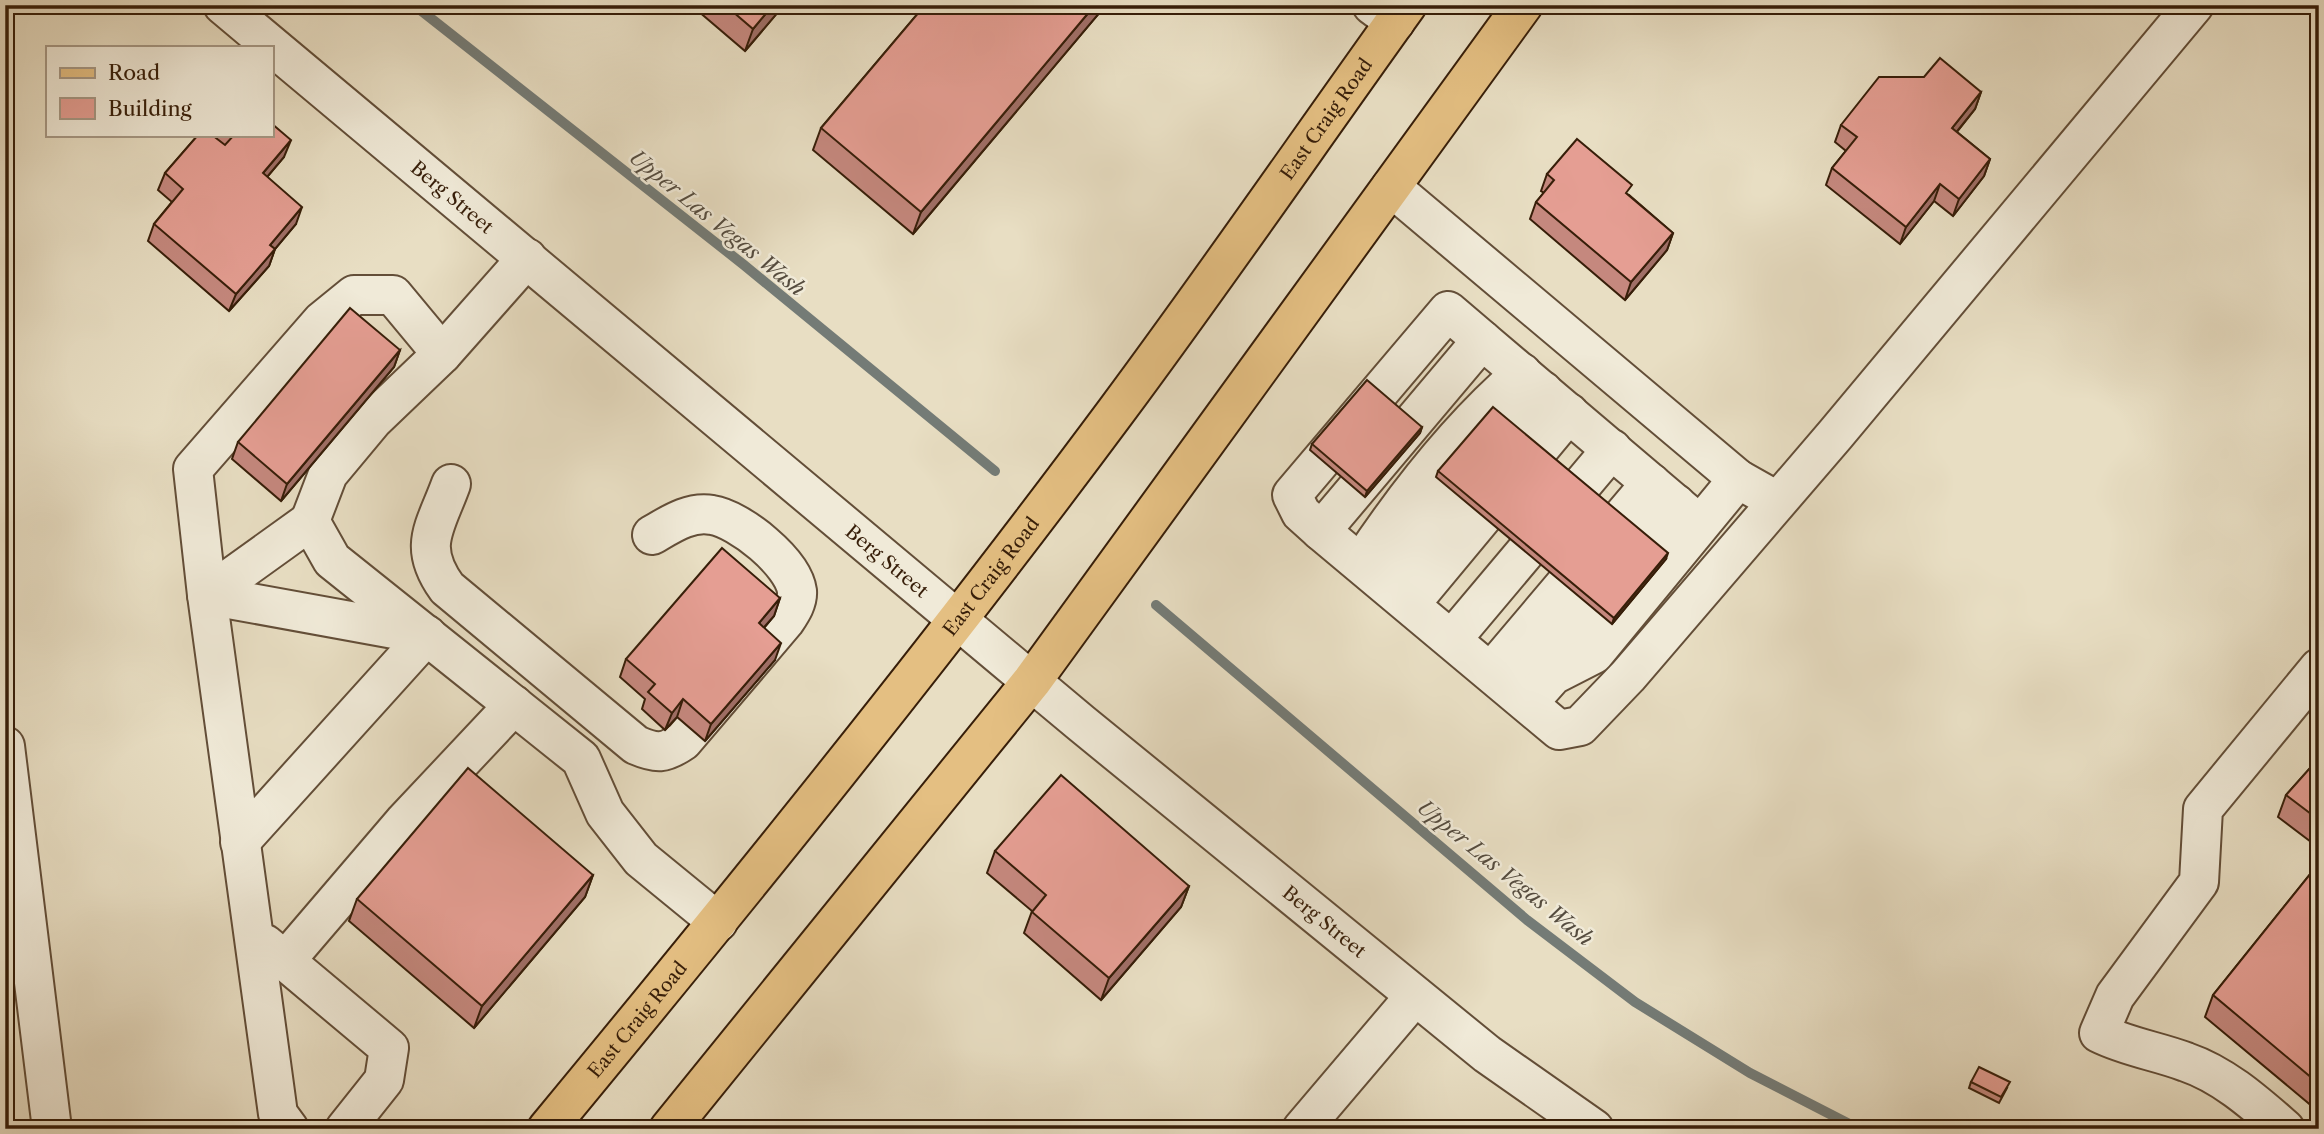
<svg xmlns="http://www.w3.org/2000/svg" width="2324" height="1134" font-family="'Libre Caslon Text',serif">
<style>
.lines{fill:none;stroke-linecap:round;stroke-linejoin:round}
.stream{stroke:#747b76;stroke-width:10}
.minor-casing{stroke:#634e38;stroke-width:42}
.major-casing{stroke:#371e09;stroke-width:42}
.minor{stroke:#f0ead8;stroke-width:38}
.major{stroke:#e4bf82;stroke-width:38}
.wall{fill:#c5887e;stroke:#371e09;stroke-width:2}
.shaded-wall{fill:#a06f67;stroke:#371e09;stroke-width:2}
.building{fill:#e59e93;stroke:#371e09;stroke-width:2}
.labels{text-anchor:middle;stroke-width:5;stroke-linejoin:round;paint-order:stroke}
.street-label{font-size:19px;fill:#371e09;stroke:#f0ead8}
.water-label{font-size:21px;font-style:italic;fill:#554c3f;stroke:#f0ead8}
</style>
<rect width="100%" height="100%" fill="#e8dec3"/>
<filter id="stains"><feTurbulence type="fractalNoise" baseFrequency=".00286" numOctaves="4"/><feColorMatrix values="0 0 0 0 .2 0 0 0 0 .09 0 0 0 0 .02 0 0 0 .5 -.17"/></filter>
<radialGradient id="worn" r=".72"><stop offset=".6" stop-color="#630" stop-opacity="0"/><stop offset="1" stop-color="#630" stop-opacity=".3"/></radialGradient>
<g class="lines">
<g class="stream">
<path d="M 414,5 L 744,265 L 995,471"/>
<path d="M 1156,605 L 1527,920 L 1635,1002 L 1750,1073 L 1859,1129"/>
</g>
<g class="minor-casing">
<g id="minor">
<path id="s1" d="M 223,5 L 1081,723 L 1487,1054 L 1594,1129"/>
<path d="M 1372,5 L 1395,22"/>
<path d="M 1391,187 L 1738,479 L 1777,501"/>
<path d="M 527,258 L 442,354 L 373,420 L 328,474 L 310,521 L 332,560 L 581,759 L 605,813 L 641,859 L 718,922"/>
<path d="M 451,484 C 435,528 417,546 447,588 L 636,745 C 657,754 664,754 683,741 L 785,621 C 791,612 798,602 797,591 C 793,562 739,519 712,515 C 690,511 671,524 652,535"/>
<path d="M 1699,524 L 1482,340 L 1321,531 L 1559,730 L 1580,726 L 1628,676 L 1835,435 L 2194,5"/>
<path d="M 1321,531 L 1301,513 L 1292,495 L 1448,311 L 1482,340"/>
<path d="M 1361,563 C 1407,494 1459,427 1522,373"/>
<path d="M 1383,581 L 1543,391"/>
<path d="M 1411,603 L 1569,413"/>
<path d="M 1453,638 L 1612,449"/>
<path d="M 1491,672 L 1651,483"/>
<path d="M 1527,681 L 1676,504"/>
<path d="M 1528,703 L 1553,675 L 1594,654 L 1738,479"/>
<path d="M 5,746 L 52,1129"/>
<path d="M 240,842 L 427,635 L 207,595 L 310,521"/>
<path d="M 265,944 L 389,1048 L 384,1080 L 345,1129"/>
<path d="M 285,961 L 404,822 L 514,705"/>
<path d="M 289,1129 L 278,1114 L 207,595 L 193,469 L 322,321 L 354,295 L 393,295 L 442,354"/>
<path d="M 1302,1129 L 1415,996"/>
<path d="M 2285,1129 C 2255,1103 2224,1075 2186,1062 C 2157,1051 2127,1047 2099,1033 L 2115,996 L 2199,882 L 2203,809 L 2319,668"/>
</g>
</g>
<g class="major-casing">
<g id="major">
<path id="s2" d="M 547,1129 C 742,893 935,655 1117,410 C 1216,277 1310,140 1407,5"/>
<path d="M 669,1129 L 1032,681 L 1523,5"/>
</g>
</g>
<use href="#minor" class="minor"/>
<use href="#major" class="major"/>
</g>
<g class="wall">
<path d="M 691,5 L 784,5 L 745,51 Z"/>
<path d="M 925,5 L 1106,5 L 913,234 L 813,150 L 821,128 Z"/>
<path d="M 1981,92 L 1975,109 L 1957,132 L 1990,159 L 1984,176 L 1953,216 L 1934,201 L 1900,244 L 1826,185 L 1832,168 L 1846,151 L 1835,142 L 1841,125 Z"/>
<path d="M 198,135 L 271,135 L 284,157 L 267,177 L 296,224 L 275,249 L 269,266 L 229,311 L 148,241 L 154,224 L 172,202 L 158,190 L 165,173 Z"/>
<path d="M 1547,174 L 1629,195 L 1673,233 L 1667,250 L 1625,300 L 1530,219 L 1536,202 L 1544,193 L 1541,191 Z"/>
<path d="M 400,350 L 394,367 L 281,501 L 232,459 L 238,442 Z"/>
<path d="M 1422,427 L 1420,433 L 1365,497 L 1310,450 L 1312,444 Z"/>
<path d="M 1438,471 L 1666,559 L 1612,624 L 1436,477 Z"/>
<path d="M 780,598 L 774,616 L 764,628 L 775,660 L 705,741 L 677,717 L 665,730 L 642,709 L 645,699 L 620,677 L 626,659 Z"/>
<path d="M 2319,758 L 2319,848 L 2278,817 L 2286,795 Z"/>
<path d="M 995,851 L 1189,886 L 1181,907 L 1101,1000 L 1024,933 L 1032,911 L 987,873 Z"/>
<path d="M 2319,863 L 2319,1112 L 2205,1017 L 2213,995 Z"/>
<path d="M 593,875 L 585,897 L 474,1028 L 349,921 L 357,899 Z"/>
<path d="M 1971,1082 L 2007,1088 L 1999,1103 L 1969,1088 Z"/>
</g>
<g class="shaded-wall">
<path d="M 773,5 L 784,5 L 745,51 L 753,29 Z"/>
<path d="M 1095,5 L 1106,5 L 913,234 L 921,212 Z"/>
<path d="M 1981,92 L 1975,109 L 1946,145 L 1952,128 Z"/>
<path d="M 291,140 L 284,157 L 256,190 L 263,173 Z"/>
<path d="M 1990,159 L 1984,176 L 1953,216 L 1959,199 Z"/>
<path d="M 1940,184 L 1934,201 L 1900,244 L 1906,227 Z"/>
<path d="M 302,207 L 296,224 L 264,262 L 270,245 Z"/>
<path d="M 1673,233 L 1667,250 L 1625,300 L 1631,282 Z"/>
<path d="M 275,249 L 269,266 L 229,311 L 236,294 Z"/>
<path d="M 400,350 L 394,367 L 281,501 L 287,484 Z"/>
<path d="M 1422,427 L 1420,433 L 1365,497 L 1367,491 Z"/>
<path d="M 1668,553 L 1666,559 L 1612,624 L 1614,618 Z"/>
<path d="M 780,598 L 774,616 L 752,641 L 759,623 Z"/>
<path d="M 781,643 L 775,660 L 705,741 L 711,724 Z"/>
<path d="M 683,699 L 677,717 L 665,730 L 672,713 Z"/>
<path d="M 593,875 L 585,897 L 474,1028 L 482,1006 Z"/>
<path d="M 1189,886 L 1181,907 L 1101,1000 L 1109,978 Z"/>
</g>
<g class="building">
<path d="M 725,5 L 773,5 L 753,29 Z"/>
<path d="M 925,5 L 1095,5 L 921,212 L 821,128 Z"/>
<path d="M 1940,58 L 1981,92 L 1952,128 L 1990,159 L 1959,199 L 1940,184 L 1906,227 L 1832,168 L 1857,137 L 1841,125 L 1879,77 L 1924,77 Z"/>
<path d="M 271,123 L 291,140 L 263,173 L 302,207 L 270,245 L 275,249 L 236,294 L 154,224 L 183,189 L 165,173 L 198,135 L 212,135 L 225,145 L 234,135 L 271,135 Z"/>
<path d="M 1577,139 L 1632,185 L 1626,193 L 1673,233 L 1631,282 L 1536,202 L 1554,180 L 1547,174 Z"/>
<path d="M 350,308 L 400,350 L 287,484 L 238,442 Z"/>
<path d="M 1367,380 L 1422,427 L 1367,491 L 1312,444 Z"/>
<path d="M 1493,407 L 1668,553 L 1614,618 L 1438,471 Z"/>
<path d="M 722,548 L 780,598 L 759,623 L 781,643 L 711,724 L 683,699 L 672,713 L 648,692 L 655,684 L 626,659 Z"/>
<path d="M 2319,758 L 2319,820 L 2286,795 Z"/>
<path d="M 468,768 L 593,875 L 482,1006 L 357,899 Z"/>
<path d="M 1061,775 L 1189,886 L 1109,978 L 1032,912 L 1046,895 L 995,851 Z"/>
<path d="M 2319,863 L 2319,1084 L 2213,995 Z"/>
<path d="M 1979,1067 L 2010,1082 L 2001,1097 L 1971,1082 Z"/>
</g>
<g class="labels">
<g class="street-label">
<text dy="7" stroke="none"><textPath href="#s2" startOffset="1276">East Craig Road</textPath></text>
<text dy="7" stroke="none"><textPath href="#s1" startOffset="299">Berg Street</textPath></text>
<text dy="7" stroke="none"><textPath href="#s1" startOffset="866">Berg Street</textPath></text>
<text dy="7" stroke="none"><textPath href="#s2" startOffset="709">East Craig Road</textPath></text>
<text dy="7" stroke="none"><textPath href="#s1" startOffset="1433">Berg Street</textPath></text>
<text dy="7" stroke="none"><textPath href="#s2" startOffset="142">East Craig Road</textPath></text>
</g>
<g class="water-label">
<text transform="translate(717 223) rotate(39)" y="7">Upper Las Vegas Wash</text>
<text transform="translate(1505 873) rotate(39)" y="7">Upper Las Vegas Wash</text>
</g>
</g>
<rect width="2324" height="1134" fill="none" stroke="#e8dec3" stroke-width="28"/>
<rect x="7" y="7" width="2310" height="1120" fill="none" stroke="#371e09" stroke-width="3.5"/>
<rect x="14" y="14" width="2296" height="1106" fill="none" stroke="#371e09" stroke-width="2"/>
<rect x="46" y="46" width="228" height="91" fill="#f0ead8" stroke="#a69885" stroke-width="2"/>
<rect x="60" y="68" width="35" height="10" fill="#e4bf82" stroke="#a69885" stroke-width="2"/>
<text x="108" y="80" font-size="21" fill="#371e09">Road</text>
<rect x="60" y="98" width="35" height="21" fill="#e59e93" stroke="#a69885" stroke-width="2"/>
<text x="108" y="116" font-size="21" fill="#371e09">Building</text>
<rect width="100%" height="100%" filter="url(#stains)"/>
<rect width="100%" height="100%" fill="url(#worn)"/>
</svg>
